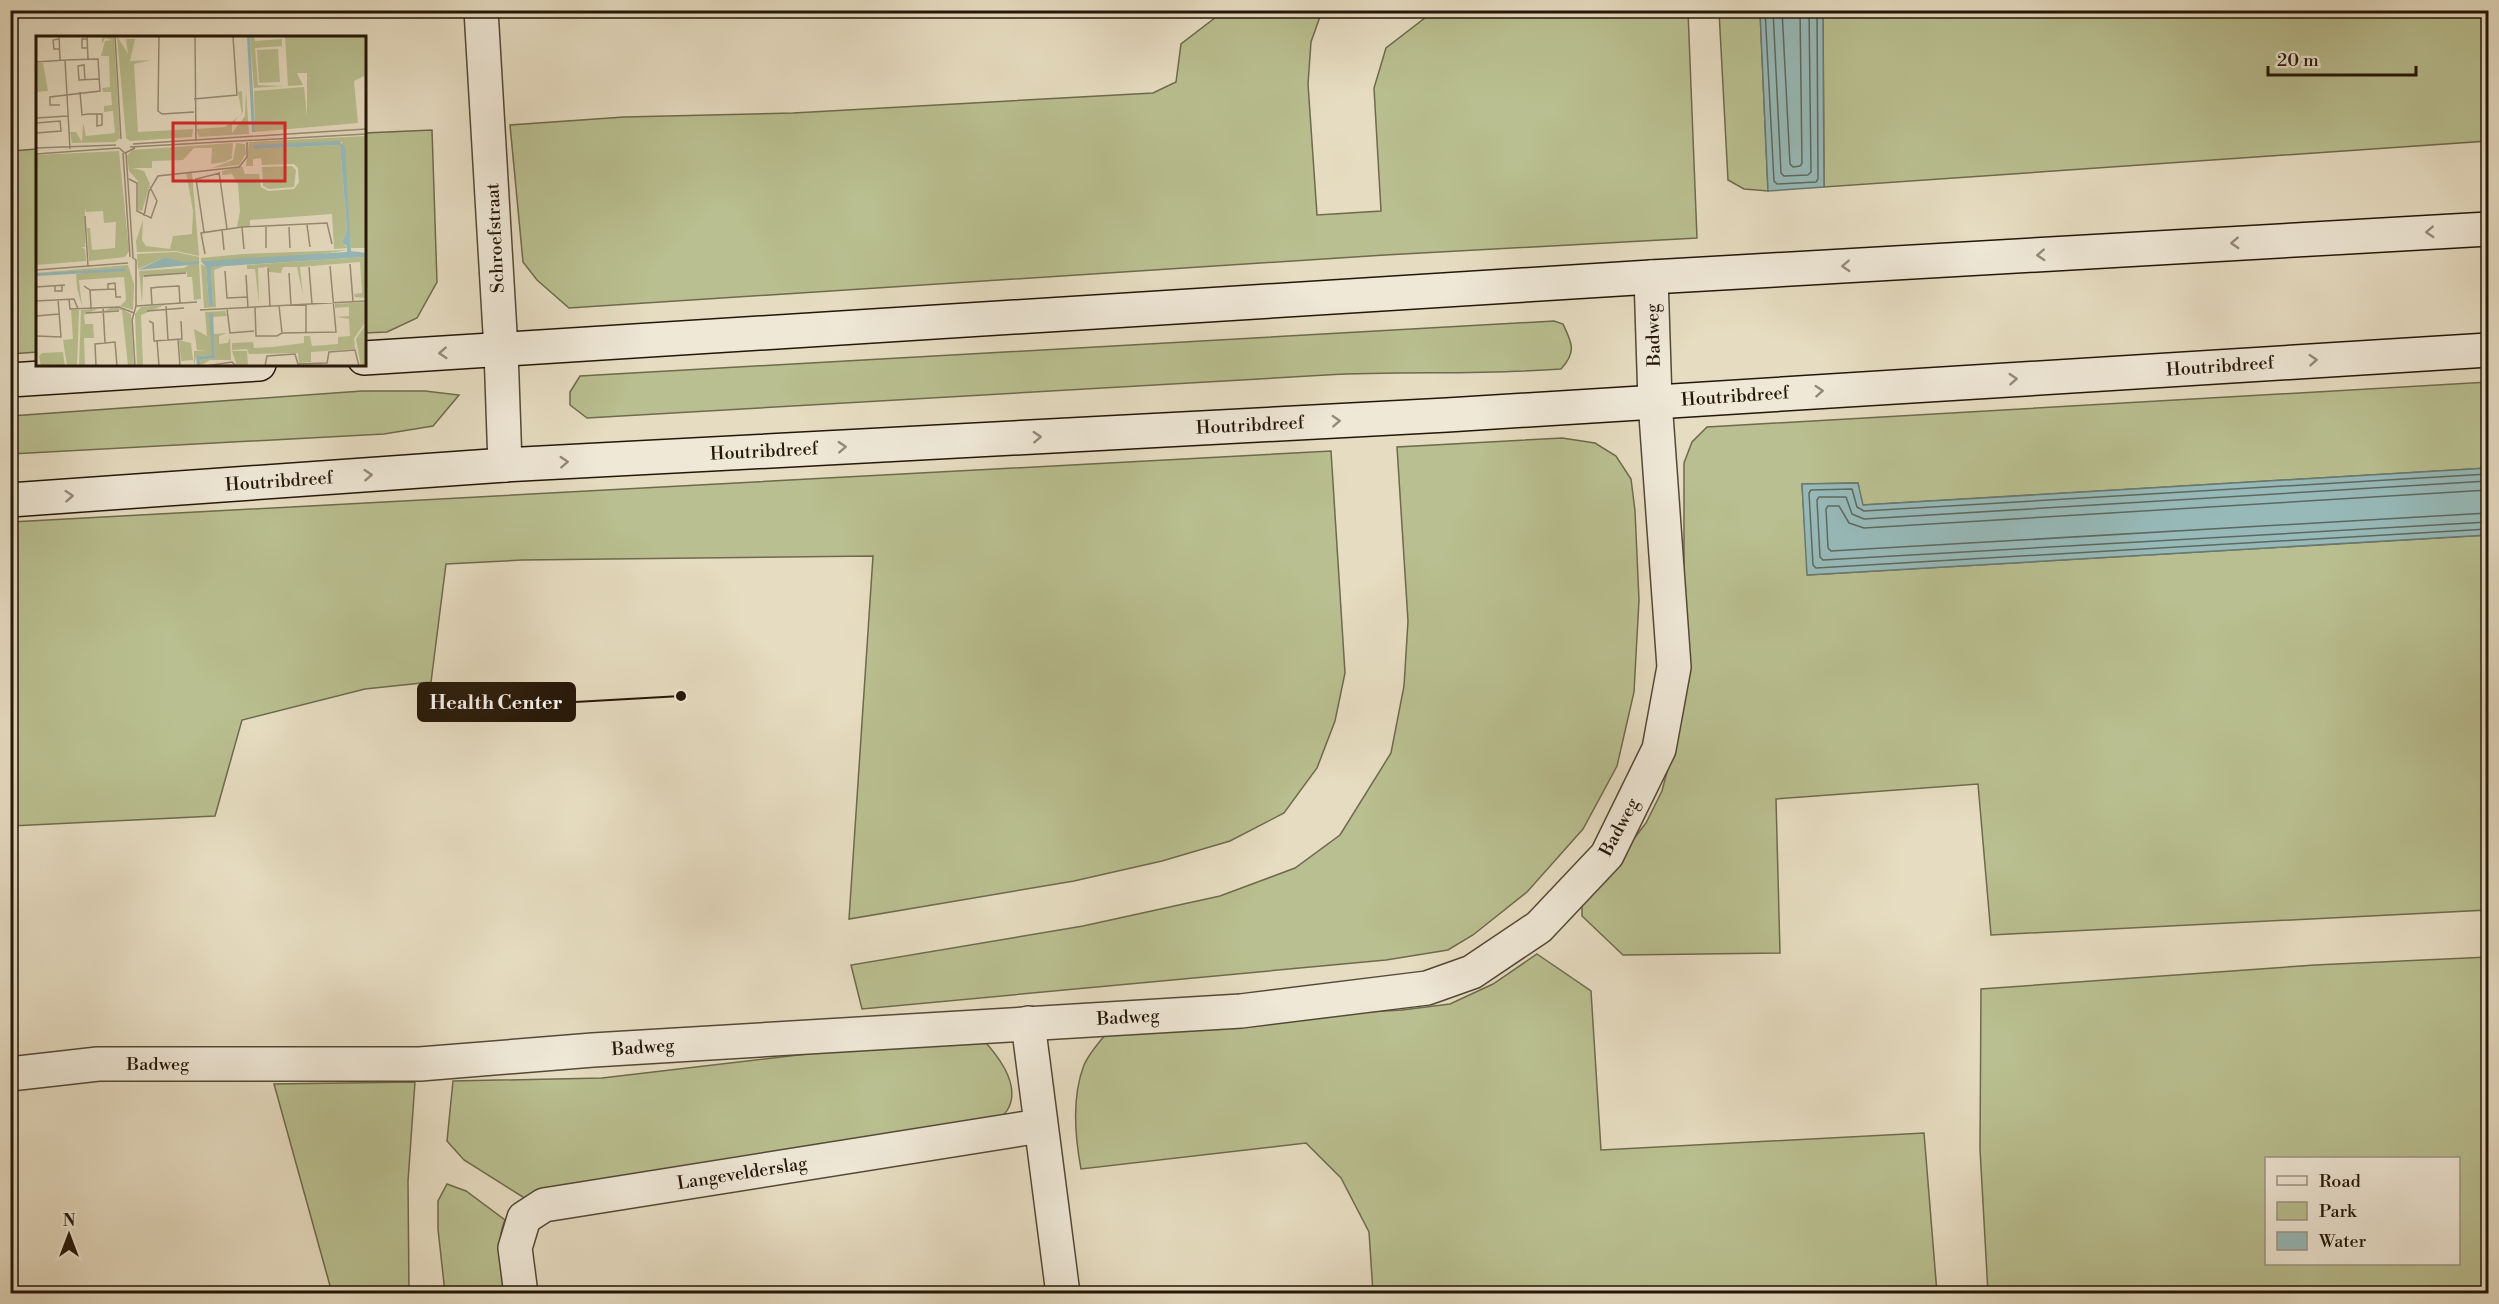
<svg xmlns="http://www.w3.org/2000/svg" width="2499" height="1304" font-family="'Libre Bodoni',serif">
<style>
.green{fill:#b9bf90;stroke:#6e6a4c;stroke-width:1.5;fill-rule:evenodd}
.water{fill:#97bab9;stroke:#697872;stroke-width:1.5}
.lines{fill:none;stroke-linecap:round;stroke-linejoin:round}
.shore{stroke:#5e6860;stroke-width:1.5}
.street-casing{stroke:#544836;stroke-width:36}
.secondary-casing{stroke:#241608;stroke-width:36}
.street{stroke:#efe8d7;stroke-width:33}
.secondary{stroke:#efe8d7;stroke-width:33}
.oneway{stroke:#948a7a}
.labels{text-anchor:middle;stroke-width:4.5;stroke-linejoin:round;paint-order:stroke}
.street-label{font-size:18px;fill:#241608;stroke:#efe8d7}
.inset-road{fill:none;stroke:#988d77;stroke-width:1.5}
.view{fill:#d62828;fill-opacity:0.15;stroke:#d62828;stroke-width:3}
.inset-edge{fill:none;stroke:#241608;stroke-width:3}
.leader{fill:none;stroke:#241608;stroke-width:2}
.callout-dot{fill:#241608;stroke:#efe8d7;stroke-width:2}
.callout{fill:#241608;stroke:#241608;stroke-width:2}
.callout-label{font-size:20px;text-anchor:middle;font-weight:bold;fill:#fff}
</style>
<rect width="100%" height="100%" fill="#e6dcc1"/>
<filter id="stains"><feTurbulence type="fractalNoise" baseFrequency=".00333" numOctaves="4"/><feColorMatrix values="0 0 0 0 .2 0 0 0 0 .09 0 0 0 0 .02 0 0 0 .5 -.17"/></filter>
<radialGradient id="worn" r=".72"><stop offset=".6" stop-color="#630" stop-opacity="0"/><stop offset="1" stop-color="#630" stop-opacity=".3"/></radialGradient>
<g class="green">
<path d="M 1224,11 L 1322,11 L 1311,42 L 1308,84 L 1317,215 L 1381,211 L 1374,88 L 1386,48 L 1434,11 L 1688,11 L 1697,238 L 1385,255 L 569,308 L 537,280 L 523,262 L 510,125 L 624,117 L 793,113 L 1153,93 L 1176,82 L 1181,44 Z"/>
<path d="M 1719,11 L 1760,11 L 1768,191 L 1744,189 L 1728,180 Z"/>
<path d="M 1823,11 L 2488,11 L 2488,141 L 1824,187 Z"/>
<path d="M 432,130 L 437,282 L 417,318 L 387,332 L 365,333 L 365,133 Z"/>
<path d="M 37,149 L 37,352 L 11,354 L 11,151 Z"/>
<path d="M 1554,321 L 1563,324 C 1572,343 1577,352 1561,369 C 1483,375 1405,371 1326,375 L 587,418 L 570,405 L 570,392 L 580,376 Z"/>
<path d="M 2488,382 L 2488,468 L 1862,505 L 1858,483 L 1802,484 L 1808,575 L 2488,535 L 2488,910 L 1991,935 L 1978,784 L 1776,799 L 1780,953 L 1623,955 L 1582,916 L 1582,899 L 1605,876 L 1646,823 L 1662,791 L 1684,707 L 1684,463 L 1692,442 L 1707,427 Z"/>
<path d="M 362,391 L 425,391 L 459,395 L 433,426 L 384,434 L 11,454 L 11,416 Z"/>
<path d="M 1562,438 L 1595,443 L 1616,456 L 1631,479 L 1635,511 L 1639,600 L 1634,692 L 1617,766 L 1583,829 L 1527,892 L 1473,935 L 1448,950 L 1386,960 L 862,1009 L 851,965 L 1083,926 L 1220,896 L 1295,868 L 1340,835 L 1391,753 L 1404,686 L 1408,621 L 1397,447 Z"/>
<path d="M 1331,451 L 1345,673 L 1335,721 L 1317,768 L 1284,813 L 1230,841 L 1162,861 L 1074,881 L 849,919 L 873,556 L 522,560 L 446,564 L 431,682 L 365,689 L 242,720 L 215,816 L 11,826 L 11,522 Z"/>
<path d="M 1537,954 L 1591,991 L 1601,1150 L 1924,1133 L 1937,1293 L 1373,1293 L 1369,1232 L 1341,1178 L 1306,1143 L 1081,1169 C 1075,1137 1072,1096 1084,1065 C 1090,1051 1102,1039 1112,1027 L 1402,1010 L 1450,1004 L 1493,984 Z"/>
<path d="M 2488,957 L 2488,1293 L 1988,1293 L 1980,1149 L 1981,989 L 2315,965 ZM 2266,1158 L 2458,1158 L 2458,1264 L 2266,1264 Z"/>
<path d="M 978,1034 C 995,1052 1022,1083 1008,1109 C 1005,1115 996,1121 992,1126 L 526,1199 L 464,1160 L 447,1141 L 453,1081 L 602,1078 Z"/>
<path d="M 415,1082 L 408,1181 L 409,1293 L 332,1293 L 274,1084 Z"/>
<path d="M 447,1184 L 466,1191 L 505,1220 C 495,1242 503,1270 506,1293 L 445,1293 L 438,1229 L 438,1201 Z"/>
</g>
<g class="water">
<path d="M 1760,11 L 1823,11 L 1824,187 L 1768,191 Z"/>
<path d="M 2488,468 L 2488,535 L 1807,575 L 1802,484 L 1858,483 L 1863,505 Z"/>
</g>
<g class="lines">
<g class="shore">
<path d="M 1765,10 L 1774,181 L 1777,184 L 1816,182 L 1818,179 L 1817,10"/>
<path d="M 1773,10 L 1781,173 L 1784,176 L 1808,175 L 1811,172 L 1809,10"/>
<path d="M 1782,10 L 1790,164 L 1793,167 L 1800,166 L 1802,163 L 1800,10"/>
<path d="M 2488,474 L 1864,511 L 1857,507 L 1852,489 L 1811,490 L 1809,493 L 1813,565 L 1816,568 L 2488,529"/>
<path d="M 2488,481 L 1864,519 L 1852,514 L 1846,497 L 1819,497 L 1817,500 L 1820,557 L 1823,560 L 2488,522"/>
<path d="M 2488,490 L 1864,528 L 1849,523 L 1839,506 L 1828,506 L 1826,509 L 1828,548 L 1831,551 L 2488,513"/>
</g>
<g class="street-casing">
<g id="street">
<path d="M 481,10 L 501,350 L 505,465"/>
<path d="M 1028,1023 L 1063,1294"/>
<path d="M 10,1074 L 98,1064 L 420,1064 L 593,1050 L 1241,1011 L 1427,988 L 1472,972 L 1539,927 L 1607,855 L 1659,749 L 1674,667 L 1655,401 L 1651,277"/>
<path d="M 521,1294 L 515,1248 L 524,1218 L 544,1205 L 1040,1126"/>
</g>
</g>
<g class="secondary-casing">
<g id="secondary">
<path d="M 364,358 L 1651,277 L 2488,229"/>
<path d="M 10,380 L 259,364"/>
<path d="M 10,500 L 505,465 L 1447,415 L 2488,350"/>
</g>
</g>
<use href="#street" class="street"/>
<use href="#secondary" class="secondary"/>
</g>
<defs><path id="oneway-chevron" d="M-2-3.5L2.5 0L-2 3.5" fill="none" stroke-width="1.6" stroke-linecap="round" stroke-linejoin="round" transform="scale(1.5)"/></defs>
<g class="oneway">
<use href="#oneway-chevron" transform="translate(2430 232) rotate(177)"/>
<use href="#oneway-chevron" transform="translate(2235 243) rotate(177)"/>
<use href="#oneway-chevron" transform="translate(2041 255) rotate(177)"/>
<use href="#oneway-chevron" transform="translate(1846 266) rotate(177)"/>
<use href="#oneway-chevron" transform="translate(443 353) rotate(176)"/>
<use href="#oneway-chevron" transform="translate(2313 360) rotate(-4)"/>
<use href="#oneway-chevron" transform="translate(2013 379) rotate(-4)"/>
<use href="#oneway-chevron" transform="translate(1819 391) rotate(-4)"/>
<use href="#oneway-chevron" transform="translate(1336 421) rotate(-3)"/>
<use href="#oneway-chevron" transform="translate(1037 437) rotate(-3)"/>
<use href="#oneway-chevron" transform="translate(842 447) rotate(-3)"/>
<use href="#oneway-chevron" transform="translate(564 462) rotate(-3)"/>
<use href="#oneway-chevron" transform="translate(368 475) rotate(-4)"/>
<use href="#oneway-chevron" transform="translate(69 496) rotate(-4)"/>
</g>
<g class="labels">
<g class="street-label">
<text transform="translate(495 238) rotate(-93)" y="6">Schroefstraat</text>
<text transform="translate(1653 335) rotate(-92)" y="6">Badweg</text>
<text transform="translate(2220 366) rotate(-4)" y="6">Houtribdreef</text>
<text transform="translate(1735 396) rotate(-4)" y="6">Houtribdreef</text>
<text transform="translate(1250 425) rotate(-3)" y="6">Houtribdreef</text>
<text transform="translate(764 451) rotate(-3)" y="6">Houtribdreef</text>
<text transform="translate(279 481) rotate(-4)" y="6">Houtribdreef</text>
<text transform="translate(1619 827) rotate(-62)" y="6">Badweg</text>
<text transform="translate(1128 1017) rotate(-3)" y="6">Badweg</text>
<text transform="translate(643 1047) rotate(-4)" y="6">Badweg</text>
<text x="158" y="1070">Badweg</text>
<text transform="translate(742 1173) rotate(-9)" y="6">Langevelderslag</text>
</g>
</g>
<g transform="translate(36 36)">
<rect width="330" height="330" fill="#e6dcc1"/>
<path d="M 66,0 L 78,0 L 84,102 L 79,106 L 36,107 L 34,96 L 40,96 L 46,106 L 47,87 L 50,100 L 79,97 L 77,75 L 68,76 L 68,70 L 76,69 L 75,56 L 67,56 L 66,52 L 74,51 L 73,20 L 65,20 L 69,5 L 76,4 L 69,2 L 66,8 ZM 81,0 L 92,18 L 90,3 L 99,3 L 94,25 L 115,24 L 98,28 L 102,96 L 157,93 L 156,101 L 94,105 L 90,102 ZM 214,0 L 218,0 L 219,5 L 246,3 L 246,10 L 219,12 L 222,49 L 248,50 L 218,52 ZM 249,0 L 330,0 L 330,39 L 318,45 L 322,87 L 219,96 L 218,55 L 268,51 L 271,80 L 271,37 L 261,37 L 267,49 L 252,50 ZM 242,13 L 244,46 L 223,47 L 221,14 ZM 0,27 L 7,27 L 12,55 L 0,56 ZM 206,55 L 207,76 L 196,88 L 196,97 L 209,80 L 210,55 L 213,98 L 163,101 L 160,93 L 189,91 L 206,78 L 202,56 ZM 330,100 L 330,212 L 315,212 L 306,106 L 218,113 L 304,109 L 311,194 L 306,207 L 312,212 L 298,213 L 296,178 L 214,184 L 214,190 L 201,191 L 204,175 L 202,148 L 196,138 L 186,139 L 186,135 L 206,130 L 209,138 L 223,138 L 225,151 L 232,155 L 258,153 L 263,146 L 262,132 L 258,128 L 226,129 L 225,122 L 217,123 L 217,130 L 210,130 L 213,106 ZM 197,107 L 196,122 L 189,126 L 175,128 L 176,112 L 158,112 L 147,124 L 116,125 L 116,132 L 97,132 L 108,135 L 114,148 L 106,175 L 102,174 L 102,145 L 93,135 L 91,120 L 96,114 ZM 200,107 L 209,108 L 210,118 L 203,129 L 176,132 L 197,124 ZM 83,115 L 93,215 L 89,221 L 53,225 L 51,192 L 54,192 L 56,214 L 79,212 L 80,186 L 68,187 L 67,175 L 50,176 L 49,172 L 49,211 L 45,211 L 49,213 L 50,225 L 0,229 L 0,119 ZM 256,130 L 260,134 L 258,151 L 233,153 L 227,150 L 226,131 ZM 150,136 L 156,136 L 163,220 L 140,215 L 101,216 L 100,205 L 107,184 L 106,204 L 110,210 L 134,213 L 137,200 L 156,198 L 157,175 ZM 312,214 L 273,220 L 165,225 L 165,222 L 207,218 ZM 140,216 L 163,221 L 163,225 L 146,227 L 129,221 L 102,233 L 101,218 ZM 330,221 L 330,262 L 319,261 L 318,258 L 326,257 L 324,226 L 264,231 L 267,260 L 261,231 L 247,231 L 245,237 L 233,236 L 232,231 L 222,232 L 223,268 L 219,233 L 211,233 L 211,229 ZM 154,228 L 163,228 L 165,263 L 158,264 L 156,241 L 151,241 L 151,236 L 107,241 L 106,267 L 103,235 L 148,232 ZM 165,228 L 170,231 L 173,269 L 177,269 L 175,231 L 189,230 L 178,234 L 180,271 L 168,272 ZM 92,229 L 98,248 L 97,274 L 84,270 L 90,264 L 88,241 L 43,244 L 46,271 L 41,252 L 40,238 L 89,232 L 0,237 ZM 330,266 L 330,286 L 318,302 L 319,313 L 275,316 L 275,326 L 263,327 L 262,317 L 213,318 L 211,313 L 196,314 L 196,307 L 217,306 L 218,312 L 236,311 L 268,307 L 268,300 L 274,300 L 276,310 L 302,308 L 302,301 L 314,300 L 313,283 L 300,281 L 313,280 L 313,271 L 299,272 L 299,268 ZM 129,269 L 105,279 L 107,330 L 101,330 L 99,278 L 105,271 ZM 77,271 L 86,273 L 95,278 L 98,330 L 92,330 L 86,274 L 68,275 ZM 63,272 L 48,279 L 49,288 L 57,288 L 58,302 L 48,302 L 49,330 L 43,330 L 45,274 ZM 35,274 L 43,274 L 41,330 L 31,330 L 27,304 L 37,303 ZM 189,275 L 191,280 L 177,281 L 177,277 L 176,319 L 160,320 L 158,330 L 158,315 L 171,314 L 161,314 L 158,293 L 171,300 L 169,276 ZM 330,288 L 330,330 L 325,330 L 320,303 ZM 191,297 L 183,300 L 183,308 L 192,307 L 194,301 L 195,324 L 174,324 L 164,330 L 164,324 L 179,322 L 178,298 ZM 143,304 L 155,307 L 157,324 L 145,325 ZM 196,315 L 211,315 L 212,330 L 201,330 ZM 27,316 L 29,330 L 5,330 L 3,320 L 6,317 Z" fill="#b9bf90"/>
<path d="M 211,0 L 214,0 L 219,96 L 216,96 ZM 303,105 L 309,111 L 315,215 L 330,217 L 330,221 L 175,231 L 177,269 L 173,270 L 170,231 L 165,225 L 311,216 L 311,210 L 306,207 L 311,194 L 304,109 L 218,113 L 218,109 ZM 129,221 L 146,226 L 163,225 L 163,228 L 102,234 ZM 89,232 L 90,235 L 0,240 L 0,237 ZM 177,277 L 179,322 L 164,324 L 164,330 L 161,330 L 160,320 L 176,319 L 173,278 Z" fill="#97bab9"/>
<path class="inset-road" d="M 23,0 L 24,24M 51,0 L 52,23M 79,0 L 85,103M 123,0 L 122,75 L 126,78 L 158,76M 159,0 L 160,105M 23,3 L 17,4 L 18,13 L 23,13M 51,3 L 46,3 L 46,12 L 52,12M 0,26 L 29,24 L 34,113M 49,44 L 48,29 L 42,30 L 43,44 L 63,43M 44,56 L 46,79 L 52,78 L 66,78 L 66,89 L 61,90 L 61,78M 158,63 L 201,59 L 197,0M 24,69 L 14,69 L 14,61 L 64,55 L 62,23 L 29,24M 0,82 L 32,80M 0,87 L 24,85 L 25,95 L 0,97M 97,108 L 330,93M 94,111 L 330,98M 0,112 L 80,109M 83,112 L 89,117 L 99,112M 87,117 L 94,221M 90,117 L 97,221M 0,118 L 83,112M 183,136 L 191,193M 93,143 L 101,147 L 101,175 L 115,182 L 121,165 L 114,151M 49,180 L 52,231M 108,180 L 113,155 L 122,140 L 203,131 L 211,121 L 211,104M 271,189 L 274,211M 206,191 L 208,213M 253,191 L 254,212M 186,193 L 188,214M 168,196 L 160,143 L 184,137M 230,212 L 230,191M 169,218 L 165,197 L 206,191 L 291,187 L 296,208M 96,221 L 100,224 L 100,270 L 96,284M 314,228 L 317,265M 273,231 L 276,268M 232,232 L 234,271M 0,234 L 92,227M 189,235 L 191,262 L 212,261M 253,237 L 255,269M 210,239 L 212,272M 108,240 L 150,237M 19,249 L 19,255 L 26,255 L 26,249M 48,250 L 54,254 L 79,253M 0,251 L 29,249M 72,253 L 72,248 L 79,247 L 80,261 L 85,261M 54,254 L 55,272M 33,263 L 34,273 L 83,271 L 98,277M 0,265 L 38,263 L 42,273M 270,268 L 270,296M 116,269 L 115,252 L 124,251 L 143,250 L 144,267M 100,270 L 161,266M 130,270 L 132,304M 67,271 L 69,307M 219,271 L 220,300 L 241,300 L 246,297 L 243,270M 191,273 L 194,297 L 218,295M 164,274 L 330,265M 111,275 L 148,272M 50,277 L 83,275M 0,280 L 23,278M 96,282 L 99,330M 113,285 L 117,287 L 118,305 L 146,303 L 145,285M 246,297 L 300,296 L 294,230M 0,300 L 25,301 L 22,263M 142,303 L 144,330M 121,304 L 123,330M 60,330 L 59,308 L 79,306 L 81,330M 170,330 L 196,326 L 200,330M 229,330 L 231,320 L 259,318 L 262,328 L 291,327 L 293,316 L 319,314 L 323,330"/>
<path class="view" d="M 137,87 L 249,87 L 249,145 L 137,145 Z"/>
<rect width="330" height="330" class="inset-edge"/>
</g>
<path class="leader" d="M681 696L575 702"/>
<circle class="callout-dot" cx="681" cy="696" r="6"/>
<rect class="callout" x="418" y="683" width="157" height="38" rx="6"/>
<g class="callout-label">
<text x="496" y="709">Health Center</text>
</g>
<rect width="2499" height="1304" fill="none" stroke="#e6dcc1" stroke-width="36"/>
<rect x="12" y="12" width="2475" height="1280" fill="none" stroke="#241608" stroke-width="3"/>
<rect x="18" y="18" width="2463" height="1268" fill="none" stroke="#241608" stroke-width="1.5"/>
<rect x="2265" y="1157" width="195" height="108" fill="#efe8d7" stroke="#9e9484" stroke-width="1.5"/>
<rect x="2277" y="1176" width="30" height="9" fill="#efe8d7" stroke="#9e9484" stroke-width="1.5"/>
<text x="2319" y="1187" font-size="18" fill="#241608">Road</text>
<rect x="2277" y="1202" width="30" height="18" fill="#b9bf90" stroke="#9e9484" stroke-width="1.5"/>
<text x="2319" y="1217" font-size="18" fill="#241608">Park</text>
<rect x="2277" y="1232" width="30" height="18" fill="#97bab9" stroke="#9e9484" stroke-width="1.5"/>
<text x="2319" y="1247" font-size="18" fill="#241608">Water</text>
<g transform="translate(69 1235)" stroke="#efe8d7" stroke-width="4.5" paint-order="stroke">
<path d="M0-4.5L10 22L0 15L-10 22Z" fill="#241608"/>
<text y="-9" font-size="16" font-weight="bold" text-anchor="middle" fill="#241608">N</text>
</g>
<path d="M2268 66v9h148v-9" fill="none" stroke="#241608" stroke-width="3"/>
<text x="2277" y="66" font-size="18" fill="#241608" stroke="#efe8d7" stroke-width="4.5" paint-order="stroke">20 m</text>
<rect width="100%" height="100%" filter="url(#stains)"/>
<rect width="100%" height="100%" fill="url(#worn)"/>
</svg>
